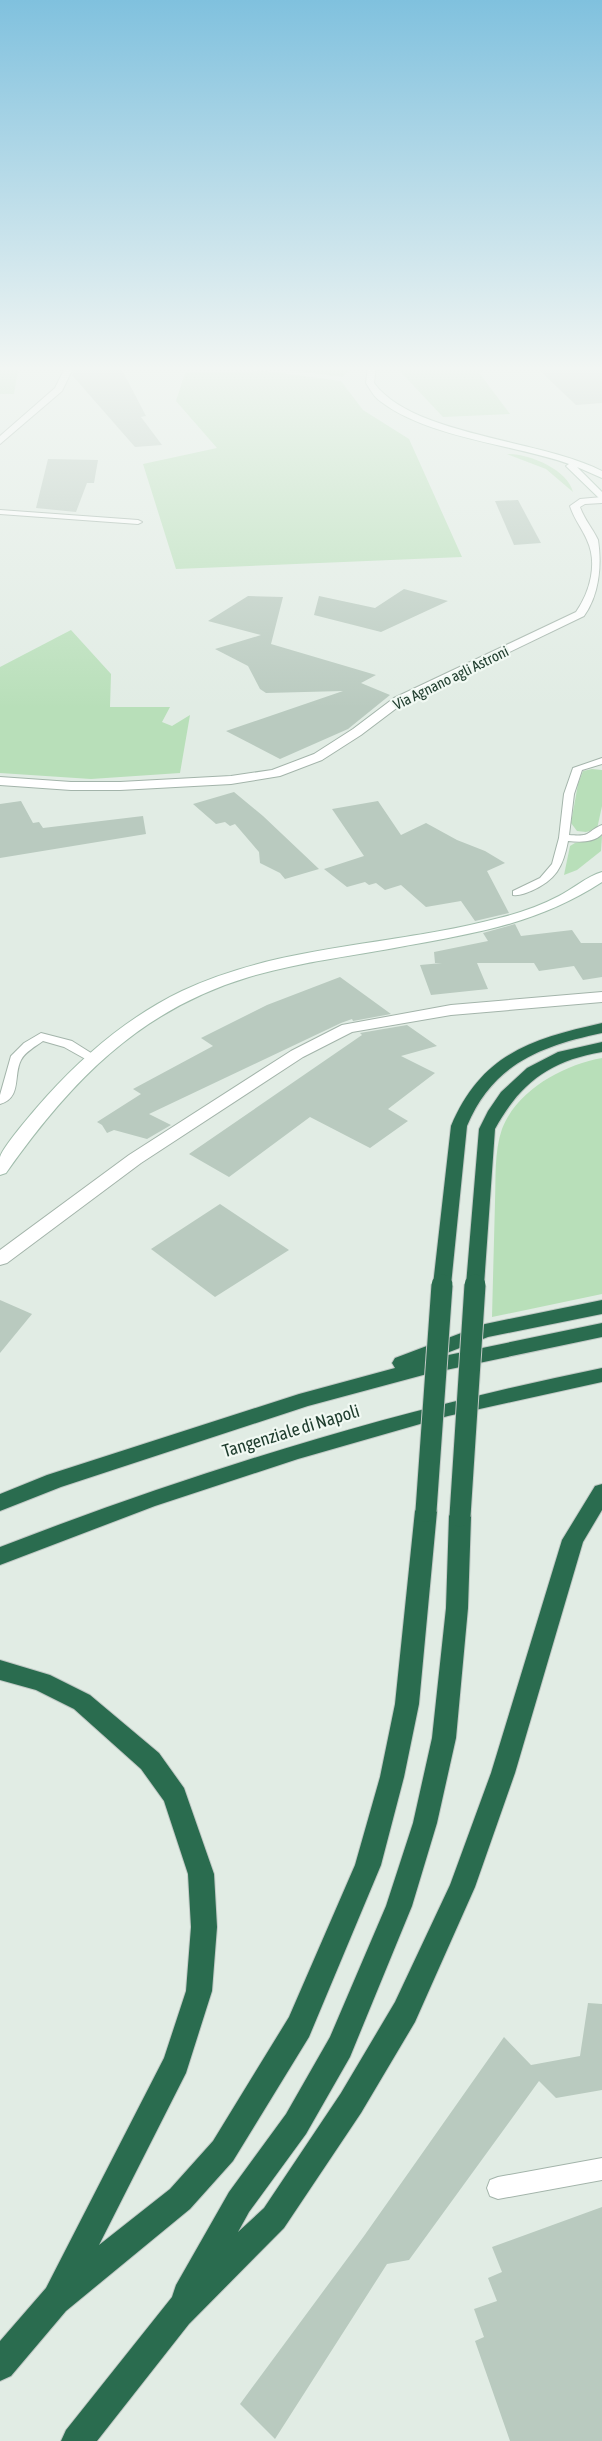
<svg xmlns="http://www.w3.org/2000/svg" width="602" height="2441" font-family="'Asap Condensed',sans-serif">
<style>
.green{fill:#b8dfb9}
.building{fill:#b9cabf}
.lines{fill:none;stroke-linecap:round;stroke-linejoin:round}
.lane-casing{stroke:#a3b4aa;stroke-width:2}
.street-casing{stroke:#a3b4aa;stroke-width:2}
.secondary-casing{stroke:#a1bcac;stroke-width:2}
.highway-casing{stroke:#c1c9c5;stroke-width:2}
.lane{fill:#fff;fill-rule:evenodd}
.street{fill:#fff;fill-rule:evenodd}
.secondary{fill:#fff;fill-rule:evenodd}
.highway{fill:#2a6c4f;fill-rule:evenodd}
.highway-bridge-casing{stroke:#c1c9c5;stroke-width:23;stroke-linecap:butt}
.highway-bridge{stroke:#2a6c4f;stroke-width:21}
.labels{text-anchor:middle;stroke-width:4.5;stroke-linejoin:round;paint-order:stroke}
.far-street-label{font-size:15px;fill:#203e2f;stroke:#f1f9f3}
.street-label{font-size:18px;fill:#203e2f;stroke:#f1f9f3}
</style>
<rect width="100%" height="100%" fill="#e1ece4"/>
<g class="green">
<path d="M 0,366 L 11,366 L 18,370 L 14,394 L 0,394 Z"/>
<path d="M 259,366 L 352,366 L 343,377 Z"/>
<path d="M 395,366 L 487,366 L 480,374 L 510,414 L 443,417 Z"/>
<path d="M 266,371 L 341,381 L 363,410 L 409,439 L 462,557 L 176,569 L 143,464 L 217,448 L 176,401 L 185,373 Z"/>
<path d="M 507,454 C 529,453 568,470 573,492 L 546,469 Z"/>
<path d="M 71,630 L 111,674 L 110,707 L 170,707 L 162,722 L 172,726 L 190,715 L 180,773 L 91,779 L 0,773 L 0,667 Z"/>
<path d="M 592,769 L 602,770 L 602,806 L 597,829 L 586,832 L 577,831 L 571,823 L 578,784 L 583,771 Z"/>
<path d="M 602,836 L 601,851 L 577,870 L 564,875 L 570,846 L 575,843 Z"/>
<path d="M 602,1058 L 602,1294 L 492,1317 C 493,1278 494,1240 495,1202 C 496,1179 494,1152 502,1129 C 517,1090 563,1065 602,1058 Z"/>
</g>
<g class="building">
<path d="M 76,366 L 120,366 L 146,416 L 141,417 L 162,445 L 135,447 L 72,375 Z"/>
<path d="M 584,366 L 602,366 L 602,403 L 576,405 L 538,369 Z"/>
<path d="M 48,459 L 98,460 L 94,483 L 87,483 L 76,512 L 36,508 Z"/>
<path d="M 518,500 L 541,543 L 514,545 L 495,501 Z"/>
<path d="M 404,589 L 448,601 L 381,632 L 314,615 L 319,596 L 375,608 Z"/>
<path d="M 248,596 L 283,597 L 271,644 L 376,675 L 361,683 L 390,695 L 348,729 L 280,759 L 226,731 L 343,691 L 266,693 L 260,689 L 248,666 L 215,649 L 261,635 L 208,621 Z"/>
<path d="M 234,792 L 263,816 L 319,869 L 285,879 L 280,873 L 260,863 L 259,852 L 235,824 L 230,826 L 225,822 L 216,824 L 193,804 Z"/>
<path d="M 21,801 L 33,823 L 39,822 L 43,828 L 143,816 L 146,834 L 0,858 L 0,804 Z"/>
<path d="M 378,801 L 401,835 L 426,823 L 457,840 L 485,851 L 505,863 L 487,871 L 509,913 L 475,921 L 461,901 L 426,907 L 401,885 L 385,890 L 376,883 L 369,885 L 365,882 L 347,887 L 324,869 L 364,856 L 332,809 Z"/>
<path d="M 515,924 L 521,936 L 572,930 L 581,943 L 602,943 L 602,977 L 583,980 L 574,966 L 539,971 L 534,963 L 477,963 L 488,989 L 431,995 L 420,965 L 442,963 L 435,963 L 434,952 L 488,941 L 483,933 Z"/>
<path d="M 340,977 L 391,1014 L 353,1021 L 352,1019 L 341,1023 L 149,1114 L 171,1125 L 147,1139 L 114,1130 L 107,1133 L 102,1125 L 97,1122 L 141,1094 L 133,1089 L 213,1046 L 201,1038 L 267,1005 Z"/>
<path d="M 407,1025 L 437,1046 L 401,1056 L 435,1073 L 388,1109 L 408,1121 L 370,1148 L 310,1117 L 229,1177 L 189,1154 L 362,1035 L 360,1033 Z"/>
<path d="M 220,1204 L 289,1250 L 215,1297 L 151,1249 Z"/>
<path d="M 0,1300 L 32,1314 L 0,1353 Z"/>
<path d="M 588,2003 L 602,2004 L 602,2090 L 556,2098 L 539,2081 L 409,2260 L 387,2264 L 275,2439 L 240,2404 L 364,2236 L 504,2037 L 531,2065 L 580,2056 Z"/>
<path d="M 602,2207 L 602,2441 L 510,2441 L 475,2341 L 484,2337 L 474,2309 L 497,2301 L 488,2278 L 502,2272 L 492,2247 Z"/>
</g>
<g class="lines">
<g class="lane-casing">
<g id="lane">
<path d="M 0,510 L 138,520 L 142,522 L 138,524 L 0,514 Z"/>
<path d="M 602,758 L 602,764 L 582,770 L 574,794 L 569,835 C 593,837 585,832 602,825 L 602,834 C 594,843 579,842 568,841 C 563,867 556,880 531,891 C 525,893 520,896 513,895 L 513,891 L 540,878 L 552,864 L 559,838 L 564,794 L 573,768 Z"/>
<path d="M 41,1033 L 72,1041 L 99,1058 L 93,1062 L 89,1061 L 64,1047 L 43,1041 C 36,1046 25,1052 21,1060 C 13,1075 22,1098 0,1104 L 0,1095 L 11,1056 L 24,1043 Z"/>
<path d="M 602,2158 L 602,2180 L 498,2199 L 490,2196 L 487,2188 L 490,2180 L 498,2177 Z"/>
</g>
</g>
<g class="street-casing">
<g id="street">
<path d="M 66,366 L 74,366 L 62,391 L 0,444 L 0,436 L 55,388 Z"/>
<path d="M 602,497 L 602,503 L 585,504 L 580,507 C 584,519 593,529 598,540 C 602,566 599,595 584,616 L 402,704 L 361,735 L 322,760 L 280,776 L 231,784 L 120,790 L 71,790 L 0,785 L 0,777 L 71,782 L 120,782 L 231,776 L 272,770 L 314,754 L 353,729 L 394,698 L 576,612 C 590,592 598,563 587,540 C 582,528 574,519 570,506 L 580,499 Z"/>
<path d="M 602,992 L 602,1002 L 451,1015 L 352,1032 L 303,1057 L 141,1163 L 7,1263 L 0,1265 L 0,1250 L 129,1155 L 291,1051 L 342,1025 L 451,1005 Z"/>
</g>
</g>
<g class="secondary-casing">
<g id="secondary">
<path d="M 368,366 L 376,366 L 374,383 C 413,436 540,439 602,471 L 602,478 L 577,467 L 602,492 L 602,501 L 568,468 L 566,466 L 569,464 C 512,444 428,438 380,401 C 374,397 370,389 366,383 Z"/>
<path d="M 602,872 L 602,882 C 539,923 477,933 405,946 C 353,956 299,962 249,977 C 139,1010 70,1082 6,1173 L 0,1175 C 0,1170 0,1161 0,1157 C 4,1145 38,1106 47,1096 C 86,1053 130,1016 182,991 C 281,944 395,946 499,918 C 520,913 540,906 559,896 C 573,889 587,876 602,872 Z"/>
</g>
</g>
<g class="highway-casing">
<g id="highway">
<path d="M 602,1023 L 602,1033 C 541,1046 493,1064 467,1126 L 451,1285 L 449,1290 L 442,1292 L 435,1290 L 433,1285 L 451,1126 C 481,1054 531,1039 602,1023 Z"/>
<path d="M 602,1042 L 602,1052 C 550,1061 521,1082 495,1129 L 484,1285 L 482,1290 L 475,1292 L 468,1290 L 466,1285 L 479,1129 L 488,1111 L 501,1092 L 527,1068 L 558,1052 Z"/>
<path d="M 602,1300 L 602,1314 L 488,1337 L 434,1358 L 602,1323 L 602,1337 L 427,1374 L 308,1406 L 61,1487 L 0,1511 L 0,1494 L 47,1475 L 299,1394 L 395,1368 L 392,1363 L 395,1358 L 485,1324 Z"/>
<path d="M 602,1368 L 602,1382 L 448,1416 L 298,1459 L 155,1506 L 0,1565 L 0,1547 C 196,1471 396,1410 602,1368 Z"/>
<path d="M 602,1484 L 602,1510 L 583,1542 L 515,1773 L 475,1887 L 415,2022 L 361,2113 L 284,2228 L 189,2324 L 97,2441 L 61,2441 L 66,2430 L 172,2297 L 176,2285 L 229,2192 L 286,2114 L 330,2037 L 386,1906 L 413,1823 L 432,1738 L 446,1608 L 449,1516 L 452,1510 L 460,1508 L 468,1510 L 471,1516 L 468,1608 L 456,1738 L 437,1823 L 412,1906 L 350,2057 L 306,2134 L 249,2212 L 238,2232 L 264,2208 L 341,2093 L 395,2002 L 450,1885 L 491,1773 L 562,1540 L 595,1486 Z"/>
<path d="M 426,1503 L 434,1505 L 437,1511 L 419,1704 L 404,1777 L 381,1865 L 309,2037 L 233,2161 L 190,2209 L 66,2311 L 11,2376 L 0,2381 L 0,2341 L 46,2288 L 164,2058 L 186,1991 L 191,1927 L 188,1874 L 164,1801 L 141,1769 L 74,1709 L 36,1690 L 0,1680 L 0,1660 L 50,1675 L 90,1695 L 159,1753 L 184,1788 L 214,1874 L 217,1927 L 212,1991 L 186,2073 L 99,2245 L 170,2189 L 213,2141 L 289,2017 L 355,1865 L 380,1777 L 395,1704 L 415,1511 L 418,1505 Z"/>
</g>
</g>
<use href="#lane" class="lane"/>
<use href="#street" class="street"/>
<use href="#secondary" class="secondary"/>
<use href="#highway" class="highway"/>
<g class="highway-bridge-casing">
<g id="highway-bridge">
<path d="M 426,1511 L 442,1285"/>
<path d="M 460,1516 L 475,1285"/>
</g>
</g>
<use href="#highway-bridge" class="highway-bridge"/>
</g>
<linearGradient id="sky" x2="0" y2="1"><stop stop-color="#80c1de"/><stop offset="0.52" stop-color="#f2f6f3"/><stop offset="1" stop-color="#f2f6f3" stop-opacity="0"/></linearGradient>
<rect width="602" height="708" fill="url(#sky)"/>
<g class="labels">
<g class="far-street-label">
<text transform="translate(451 678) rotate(-26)" y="5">Via Agnano agli Astroni</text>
</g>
<g class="street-label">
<text transform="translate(291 1431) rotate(-17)" y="6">Tangenziale di Napoli</text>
</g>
</g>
</svg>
